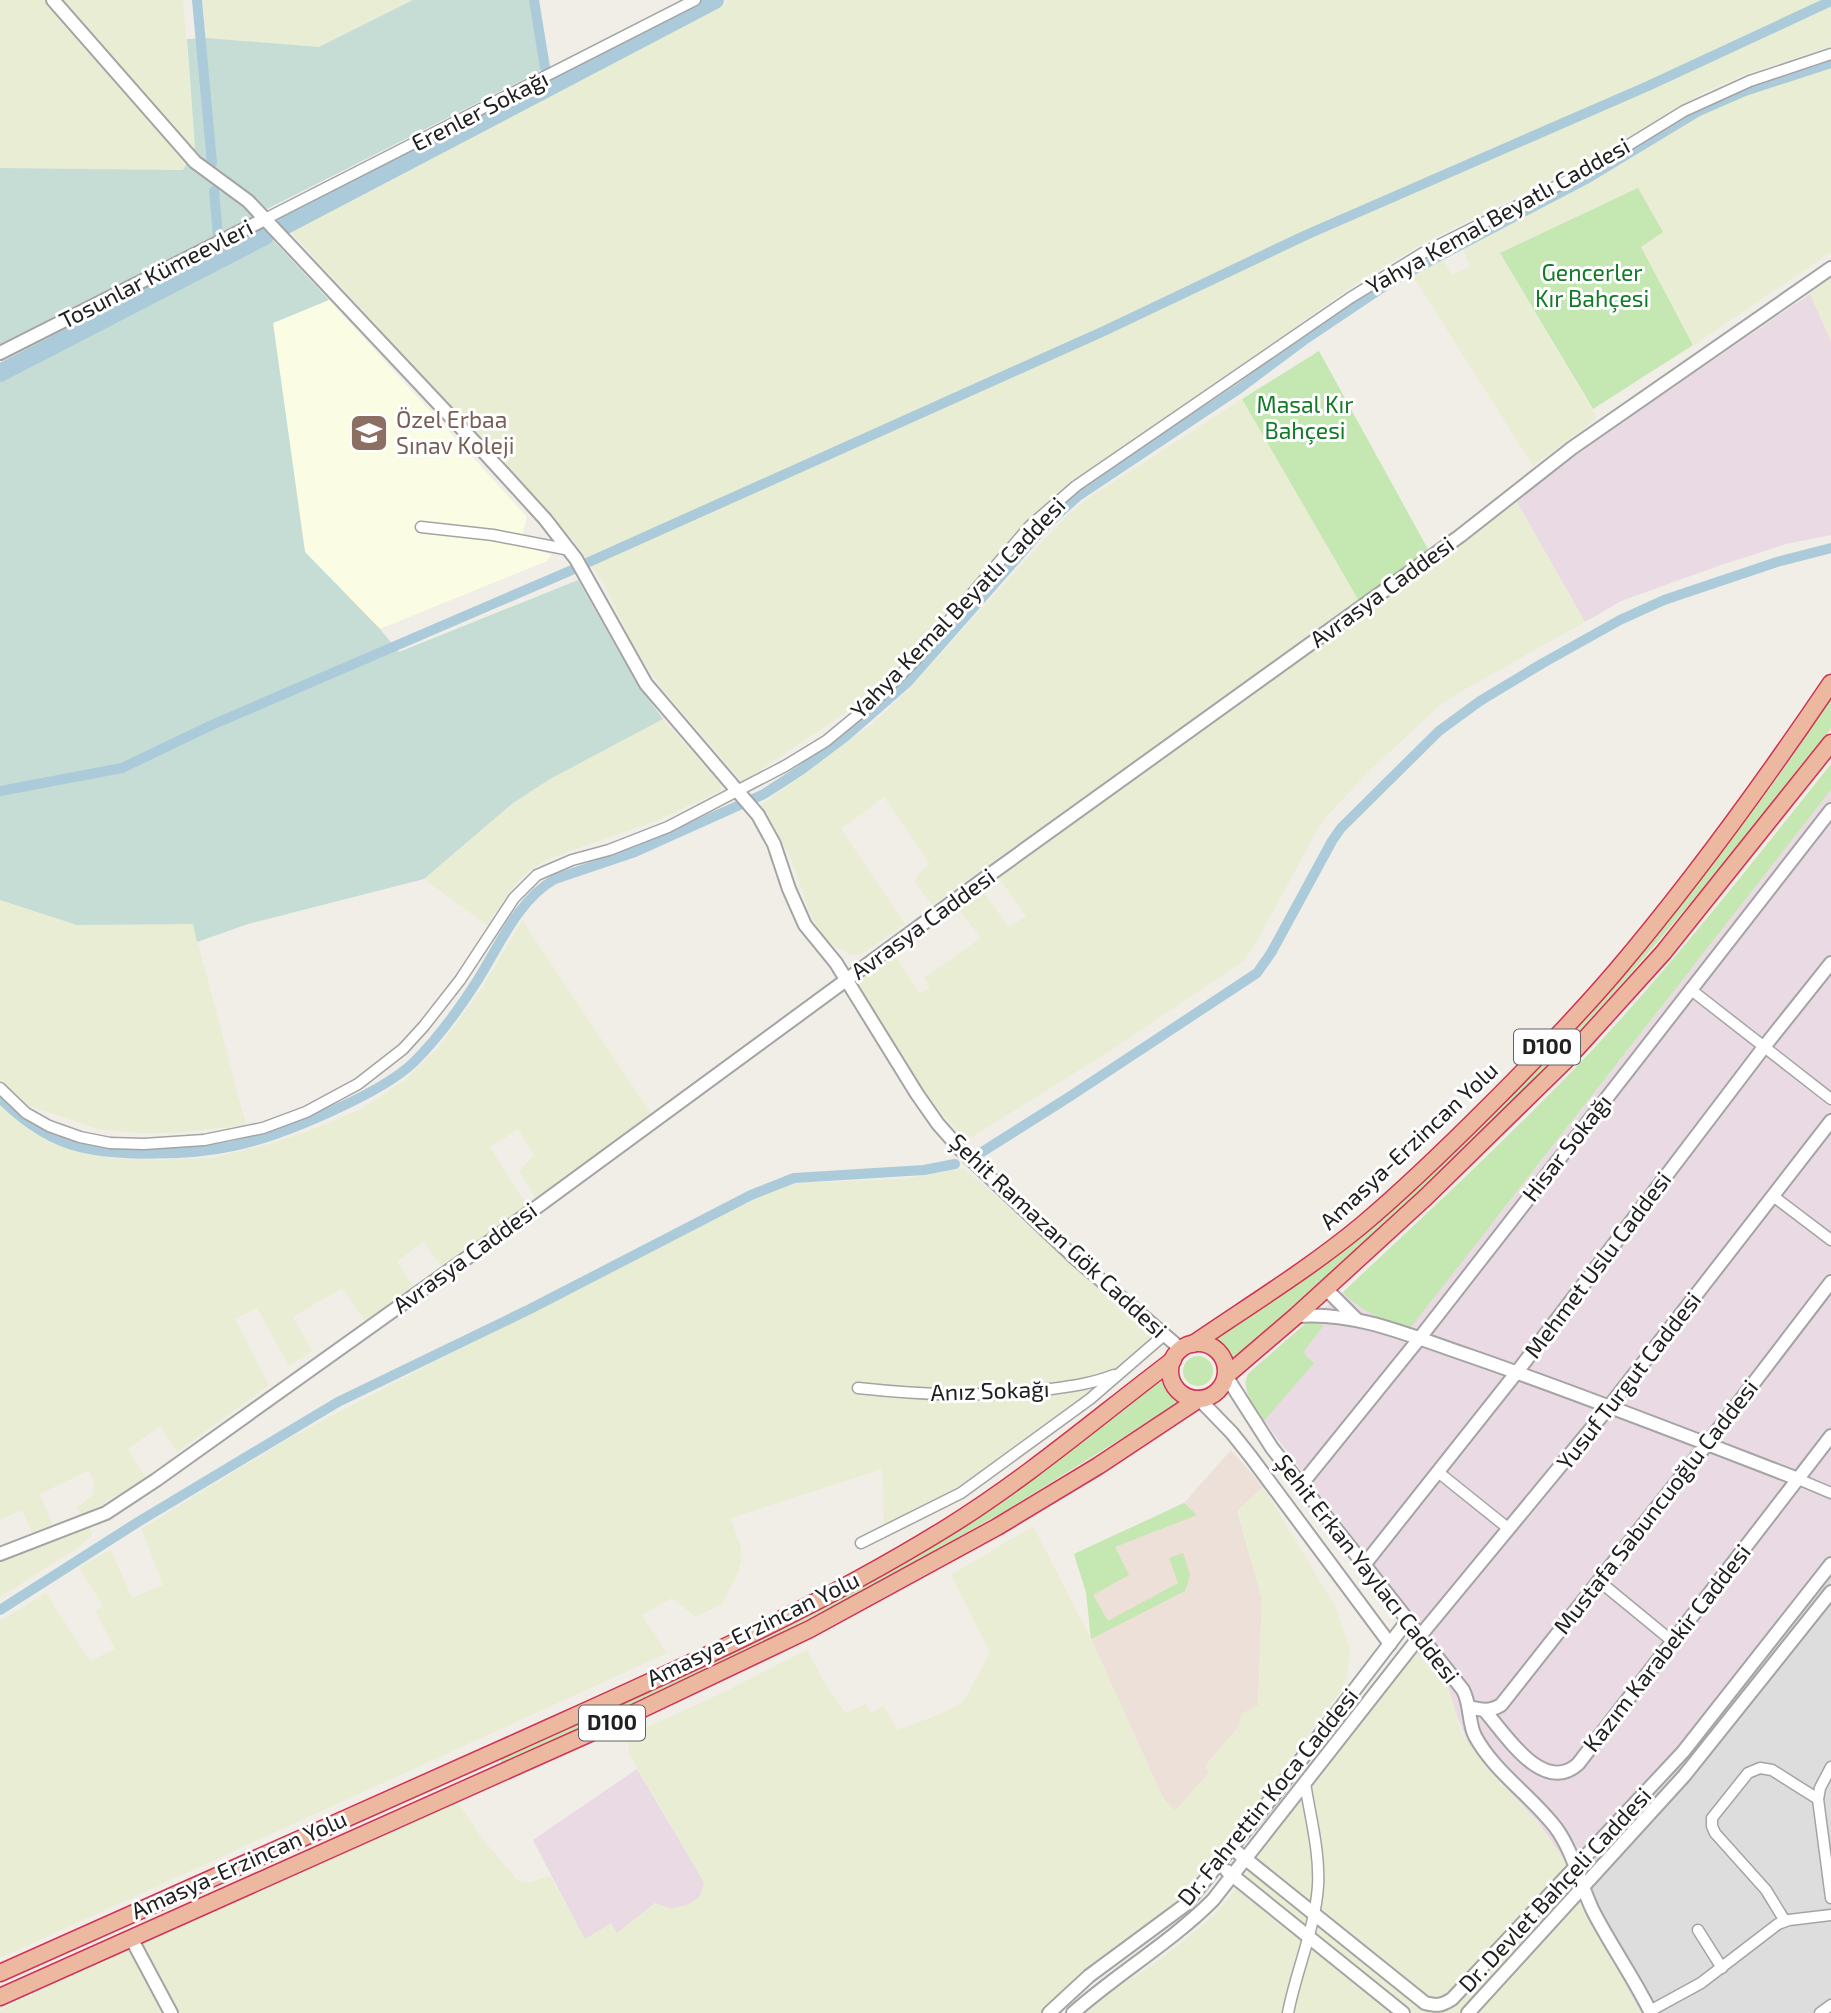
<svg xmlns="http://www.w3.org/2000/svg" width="1831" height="2013" font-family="'Exo 2',sans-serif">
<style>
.residential{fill:#dedddd}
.industrial{fill:#e9dae4}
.education{fill:#fafde3}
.military{fill:#ede0d8}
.farmland{fill:#e9edd4}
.grass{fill:#c5e7b1}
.wetland{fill:#c5ddd5}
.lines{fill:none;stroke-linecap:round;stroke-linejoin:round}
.canal{stroke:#abcbdb;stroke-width:10}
.river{stroke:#abcbdb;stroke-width:18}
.minor-casing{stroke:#a4a4a4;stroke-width:13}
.tertiary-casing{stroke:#a4a4a4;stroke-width:16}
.trunk-casing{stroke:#d13256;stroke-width:19}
.minor{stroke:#fff;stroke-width:10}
.tertiary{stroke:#fff;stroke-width:12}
.trunk{stroke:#ecb8a0;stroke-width:16}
.labels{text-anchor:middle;stroke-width:6;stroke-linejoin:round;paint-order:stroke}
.shield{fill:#fff;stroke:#636363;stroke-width:2}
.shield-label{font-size:21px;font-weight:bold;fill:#202020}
.street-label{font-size:23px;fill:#202020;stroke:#fff}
.park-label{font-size:23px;fill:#137a27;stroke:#fff}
.education-label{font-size:23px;fill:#785e54;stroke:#fff;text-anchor:start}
</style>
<rect width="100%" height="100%" fill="#f0eee7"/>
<path class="residential" d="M 1831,1554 L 1831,2013 L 1641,2013 L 1594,1927 L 1568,1865 L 1703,1719 Z"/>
<g class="industrial">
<path d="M 1810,294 L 1831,341 L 1831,535 L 1786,544 L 1721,565 L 1621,601 L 1585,622 L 1515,499 L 1564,462 Z"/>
<path d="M 1831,790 L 1831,1554 L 1703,1719 L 1568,1865 L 1538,1822 L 1489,1770 L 1468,1743 L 1441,1676 L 1416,1653 L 1413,1617 L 1264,1421 L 1247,1393 L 1245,1382 L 1248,1374 L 1256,1366 L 1343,1292 L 1357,1306 L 1388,1320 L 1495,1220 Z"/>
<path d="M 637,1769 L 704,1882 L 704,1887 L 700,1896 L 690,1904 L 671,1909 L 655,1903 L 617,1934 L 585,1940 L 533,1840 Z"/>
</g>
<path class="education" d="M 329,300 L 527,517 L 520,544 L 551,555 L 547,561 L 380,629 L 305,552 L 273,323 Z"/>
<path class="military" d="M 1231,1450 L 1263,1487 L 1237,1511 L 1262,1599 L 1258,1705 L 1205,1766 L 1209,1773 L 1175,1811 L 1163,1798 L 1091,1639 L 1086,1592 L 1074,1554 L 1184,1503 Z"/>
<g class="farmland">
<path d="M 0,0 L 183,0 L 195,148 L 183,170 L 0,168 Z"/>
<path d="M 203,0 L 413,0 L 319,47 L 206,38 Z"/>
<path d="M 730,0 L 1831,0 L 1831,46 L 1744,75 L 1704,92 L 1575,168 L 1429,240 L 1362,279 L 1200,395 L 1073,480 L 1052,497 L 1003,548 L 952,613 L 881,687 L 856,706 L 742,782 L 664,691 L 648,669 L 631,641 L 604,584 L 574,541 L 288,229 Z"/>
<path d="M 1831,67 L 1831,252 L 1694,345 L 1640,247 L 1500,253 L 1597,418 L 1533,466 L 1413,276 L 1443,259 L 1452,275 L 1470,266 L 1462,247 L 1591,181 L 1713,107 L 1750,92 Z"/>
<path d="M 1831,278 L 1831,341 L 1810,294 Z"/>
<path d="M 1242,399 L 1359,601 L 932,905 L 915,882 L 917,875 L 930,864 L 884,797 L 841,829 L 905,924 L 861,954 L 851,955 L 832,945 L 820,931 L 809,911 L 790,856 L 761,805 L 872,724 L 906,692 L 1064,518 L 1087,499 Z"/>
<path d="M 1515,499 L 1585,622 L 1455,695 L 1437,708 L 1369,771 L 1327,816 L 1317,830 L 1257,941 L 1244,961 L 1108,1052 L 967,1140 L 946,1118 L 924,1091 L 858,986 L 858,982 L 861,977 L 894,954 L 920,994 L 930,987 L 924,978 L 981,938 L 959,910 L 983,892 L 1009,927 L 1026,916 L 999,878 L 1455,547 Z"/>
<path d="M 663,719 L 720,783 L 721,790 L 659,820 L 550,858 L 529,871 L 516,883 L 487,925 L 424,879 L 513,803 L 550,779 Z"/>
<path d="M 0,900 L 77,925 L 193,924 L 246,1125 L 174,1133 L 137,1133 L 98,1129 L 27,1105 L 0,1079 Z"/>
<path d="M 522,920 L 652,1115 L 536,1199 L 519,1171 L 534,1155 L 518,1129 L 490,1147 L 528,1207 L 442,1266 L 423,1242 L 397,1262 L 414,1286 L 365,1321 L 342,1288 L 293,1317 L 312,1351 L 289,1366 L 257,1308 L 235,1319 L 269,1385 L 177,1452 L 160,1426 L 128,1449 L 146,1478 L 81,1516 L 77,1507 L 93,1495 L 94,1482 L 89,1470 L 40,1494 L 53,1526 L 32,1533 L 22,1510 L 0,1520 L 0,1103 L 30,1131 L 53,1144 L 87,1154 L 119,1159 L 160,1160 L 211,1158 L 270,1144 L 311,1130 L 361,1109 L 404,1081 L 439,1047 L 484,985 Z"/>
<path d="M 964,1168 L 1153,1337 L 1065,1412 L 950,1492 L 884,1527 L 882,1469 L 731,1518 L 741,1549 L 741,1560 L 738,1573 L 722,1604 L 696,1617 L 672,1598 L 642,1615 L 667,1653 L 0,1958 L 0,1621 L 46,1593 L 90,1661 L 115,1649 L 95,1611 L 103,1606 L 79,1567 L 111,1550 L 132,1598 L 163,1585 L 141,1529 L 291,1437 L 419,1370 L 751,1201 L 781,1188 L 796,1183 L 904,1179 Z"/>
<path d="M 1263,1487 L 1335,1606 L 1350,1649 L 1347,1677 L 1339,1693 L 1251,1813 L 1185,1895 L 1081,1973 L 1039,2013 L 176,2013 L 139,1945 L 458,1803 L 481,1837 L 518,1881 L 527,1883 L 550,1876 L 585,1939 L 611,1923 L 617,1933 L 655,1903 L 671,1909 L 690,1904 L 700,1896 L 704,1882 L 629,1754 L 628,1740 L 632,1734 L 720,1694 L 807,1650 L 825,1684 L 846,1713 L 866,1704 L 871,1713 L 883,1705 L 897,1730 L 941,1714 L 963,1702 L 990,1653 L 951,1575 L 1033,1526 L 1091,1639 L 1163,1798 L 1176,1811 L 1209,1773 L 1205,1766 L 1239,1726 L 1241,1714 L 1258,1705 L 1262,1599 L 1237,1511 Z"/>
<path d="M 91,1528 L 91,1536 L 76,1549 L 0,1597 L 0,1561 Z"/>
<path d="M 1416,1653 L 1448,1685 L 1461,1731 L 1468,1743 L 1489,1770 L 1537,1822 L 1568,1865 L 1594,1927 L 1641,2013 L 1082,2013 L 1092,2004 L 1157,1962 L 1209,1920 L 1225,1903 L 1272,1837 Z"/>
<path d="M 130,1949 L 163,2013 L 0,2013 L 0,2010 Z"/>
</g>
<g class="grass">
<path d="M 1638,188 L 1663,232 L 1641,247 L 1693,345 L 1593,409 L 1500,253 Z"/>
<path d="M 1319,351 L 1429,551 L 1359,601 L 1242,399 Z"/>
<path d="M 1831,697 L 1831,729 C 1737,847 1644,964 1540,1073 C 1443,1175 1337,1269 1232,1363 L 1214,1340 L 1329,1261 L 1377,1221 L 1615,983 L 1727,846 L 1786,766 Z"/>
<path d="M 1831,764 L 1831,790 L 1411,1327 C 1386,1320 1360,1313 1343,1292 C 1429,1211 1516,1131 1597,1045 C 1680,955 1755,859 1831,764 Z"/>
<path d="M 1306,1323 L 1324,1325 L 1304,1351 L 1305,1355 L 1314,1363 L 1264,1421 C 1255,1407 1241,1392 1248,1374 Z"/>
<circle cx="1198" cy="1371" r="15"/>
<path d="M 1160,1377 L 1180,1402 L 1010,1508 L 844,1601 L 708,1668 L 502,1764 L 500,1759 L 766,1633 L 936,1542 L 1017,1490 Z"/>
<path d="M 1184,1503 L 1197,1515 L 1115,1547 L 1129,1575 L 1093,1595 L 1108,1621 L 1178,1583 L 1169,1558 L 1183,1553 L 1190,1575 L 1185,1591 L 1091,1639 L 1086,1592 L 1074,1554 Z"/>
</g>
<g class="wetland">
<path d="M 413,0 L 538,0 L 550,66 L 0,344 L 0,168 L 183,170 L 195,148 L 187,39 L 206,38 L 319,47 Z"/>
<path d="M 273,240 L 329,300 L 273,323 L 305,552 L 380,629 L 399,652 L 578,580 L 634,679 L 663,719 L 550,779 L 513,803 L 424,879 L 248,924 L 197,942 L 193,924 L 77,925 L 0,900 L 0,382 Z"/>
</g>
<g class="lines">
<g class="canal">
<path d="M 197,0 L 212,163"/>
<path d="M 534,0 L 545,68"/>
<path d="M 548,87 L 548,88"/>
<path d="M 214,191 L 218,236"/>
<path d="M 589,562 L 1104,331 L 1306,235 L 1648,86 L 1831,1"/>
<path d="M 0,791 L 122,768 L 214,724 L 572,570"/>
<path d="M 0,1098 C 22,1120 49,1140 80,1147 C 122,1157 191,1155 233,1146 C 279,1137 381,1094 414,1062 C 439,1037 460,1008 479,978 C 500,944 519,899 555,879 L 635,852 L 764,794 L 801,770 L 845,737 L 908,682 L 1047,524 L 1078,496 L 1240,388 L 1307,338 L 1392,281 L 1588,178 L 1697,112 L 1745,91 L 1831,63"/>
<path d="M 982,1152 L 1069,1097 L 1257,973 L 1271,953 L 1332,841 L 1341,828 L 1439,731 L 1480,701 L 1543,663 L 1620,620 L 1664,600 L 1777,562 L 1831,548"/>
<path d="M 0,1610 L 138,1522 L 338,1402 L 530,1309 L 751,1195 L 794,1178 L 924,1170 L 955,1164"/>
</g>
<g class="river">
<path d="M 284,226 L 715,0"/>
<path d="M 0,373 L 265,236"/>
</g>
<g class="minor-casing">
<g id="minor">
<path d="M 265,219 L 695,0"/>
<path d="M 421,527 L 493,535 L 570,550"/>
<path d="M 1690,989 L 1831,1099"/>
<path d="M 0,1088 L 26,1113 L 49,1126 L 80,1137 L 110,1143 L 144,1144 L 204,1140 L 263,1128 L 306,1112 L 358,1084 L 403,1049 L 424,1026 L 460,980 L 514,898 L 537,875 L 572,860 L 609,850 L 668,827 L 785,766 L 826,741 L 877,699 L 917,658 L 1030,526 L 1076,486 L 1350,298 L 1423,253 L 1583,173 L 1684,111 L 1750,81 L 1831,54"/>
<path d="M 1773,1196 L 1831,1240"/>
<path d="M 858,1388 C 923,1395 986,1398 1051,1389 C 1073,1386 1094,1383 1114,1375"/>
<path d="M 1438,1472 L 1509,1529"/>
<path d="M 1798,1479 L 1831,1493"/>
<path d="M 861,1543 L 961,1493 L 1090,1399 L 1164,1335"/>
<path d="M 1599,1581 L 1672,1641"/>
<path d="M 1831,1767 L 1820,1788 L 1818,1799 L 1831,1898"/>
<path d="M 1785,1921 L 1766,1890 L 1715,1833 L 1712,1826 L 1712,1818 L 1748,1773 L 1760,1768 L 1772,1770 L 1818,1799"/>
<path d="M 1698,1930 L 1722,1968"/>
<path d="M 1650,2011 L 1701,1983 L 1778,1924 L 1789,1920 L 1831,1915"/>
<path d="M 1288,2013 C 1296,1971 1315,1929 1318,1886 C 1320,1852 1310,1816 1305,1783"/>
<path d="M 1820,2013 L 1831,2005"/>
</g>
</g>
<g class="tertiary-casing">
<g id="tertiary">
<path d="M 53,0 L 195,162 L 248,201 L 482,450 L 545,519 L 576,559 L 646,684 L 758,815 L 774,844 L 789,889 L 805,925 L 836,963 L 917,1094 L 938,1124 L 961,1150 L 1074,1257 L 1181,1349"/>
<path d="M 0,353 L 265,219"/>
<path d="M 1326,1289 L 1356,1319"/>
<path d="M 1296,1316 C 1357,1311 1413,1337 1470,1356 C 1580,1394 1689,1437 1798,1479"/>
<path d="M 1226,1376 L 1272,1448 L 1463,1690 C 1471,1705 1468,1722 1475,1736 C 1495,1773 1531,1795 1556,1828 C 1574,1853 1580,1884 1593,1911 C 1611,1946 1634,1978 1651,2013"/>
<path d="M 1199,1399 L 1232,1433 L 1251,1457 L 1390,1644"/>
<path d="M 1301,1485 L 1419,1339 L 1831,810"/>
<path d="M 0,1554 L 106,1513 L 156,1480 L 492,1240 L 992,873 L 1460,536 L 1572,448 L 1831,268"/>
<path d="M 1364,1565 L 1517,1372 L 1764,1047 L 1831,963"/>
<path d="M 1469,1707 C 1482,1710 1489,1712 1501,1705 L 1707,1444 L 1831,1282"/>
<path d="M 1485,1711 C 1506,1735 1543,1795 1578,1764 L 1831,1436"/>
<path d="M 1232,1848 L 1425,2003 C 1437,2006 1441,2006 1452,1999 L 1683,1752 L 1831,1564"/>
<path d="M 1227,1871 L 1403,2013"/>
<path d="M 131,1938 L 171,2013"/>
<path d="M 1049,2013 L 1089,1976 L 1185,1905 L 1274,1795 L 1408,1620"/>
<path d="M 1073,2013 C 1118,1973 1170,1943 1213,1900 L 1420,1636 L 1609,1407 L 1831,1121"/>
<path d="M 1468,2013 L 1684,1776 L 1831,1592"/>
</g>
</g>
<g class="trunk-casing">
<g id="trunk">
<circle cx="1198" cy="1371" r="28"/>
<path d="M 1193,1344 C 1250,1305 1309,1269 1362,1225 C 1406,1188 1448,1147 1489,1106 C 1533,1062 1576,1018 1616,971 C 1694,879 1764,782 1831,683"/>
<path d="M 1226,1376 L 1296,1316 L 1426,1197 L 1567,1059 L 1663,953 L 1831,743"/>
<path d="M 0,1973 C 169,1898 337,1822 506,1747 C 656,1679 808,1614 948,1527 C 1027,1478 1099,1416 1173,1360"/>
<path d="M 0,1997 L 615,1722 L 810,1629 L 997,1527 L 1098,1466 L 1199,1399"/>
</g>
</g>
<use href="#minor" class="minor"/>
<use href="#tertiary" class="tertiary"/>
<use href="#trunk" class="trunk"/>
</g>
<defs>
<g id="school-square" transform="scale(2.0125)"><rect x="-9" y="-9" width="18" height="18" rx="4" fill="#8d6e63" stroke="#fff"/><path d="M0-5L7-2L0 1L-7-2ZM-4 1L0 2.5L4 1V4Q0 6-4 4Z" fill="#fff"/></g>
</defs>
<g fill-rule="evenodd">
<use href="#school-square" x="369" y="433"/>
</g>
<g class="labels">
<g class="shield">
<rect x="1514" y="1029.5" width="66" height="35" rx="5"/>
<rect x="579" y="1705.5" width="66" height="35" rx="5"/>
</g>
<g class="shield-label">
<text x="1547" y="1054">D100</text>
<text x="612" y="1730">D100</text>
</g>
<g class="street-label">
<text transform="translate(480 111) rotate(-27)" y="8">Erenler Sokağı</text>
<text transform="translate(1498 216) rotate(-29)" y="8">Yahya Kemal Beyatlı Caddesi</text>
<text transform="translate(156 274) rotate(-27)" y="8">Tosunlar Kümeevleri</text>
<text transform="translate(1382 592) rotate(-36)" y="8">Avrasya Caddesi</text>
<text transform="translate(958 608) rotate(-46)" y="8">Yahya Kemal Beyatlı Caddesi</text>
<text transform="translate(923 924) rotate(-36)" y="8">Avrasya Caddesi</text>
<text transform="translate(1409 1146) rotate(-43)" y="8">Amasya-Erzincan Yolu</text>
<text transform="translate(1567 1148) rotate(-52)" y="8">Hisar Sokağı</text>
<text transform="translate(1058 1236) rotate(43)" y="8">Şehit Ramazan Gök Caddesi</text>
<text transform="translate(465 1258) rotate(-36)" y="8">Avrasya Caddesi</text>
<text transform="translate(1598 1265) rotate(-53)" y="8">Mehmet Uslu Caddesi</text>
<text transform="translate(1629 1381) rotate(-52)" y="8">Yusuf Turgut Caddesi</text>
<text transform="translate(990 1391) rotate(-2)" y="8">Anız Sokağı</text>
<text transform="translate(1656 1507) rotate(-52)" y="8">Mustafa Sabuncuoğlu Caddesi</text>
<text transform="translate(1367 1569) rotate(52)" y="8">Şehit Erkan Yaylacı Caddesi</text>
<text transform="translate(753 1629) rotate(-26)" y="8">Amasya-Erzincan Yolu</text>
<text transform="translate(1667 1648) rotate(-52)" y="8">Kazım Karabekir Caddesi</text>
<text transform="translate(1268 1797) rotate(-51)" y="8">Dr. Fahrettin Koca Caddesi</text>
<text transform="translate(239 1865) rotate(-24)" y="8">Amasya-Erzincan Yolu</text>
<text transform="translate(1555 1890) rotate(-47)" y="8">Dr. Devlet Bahçeli Caddesi</text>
</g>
<g class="park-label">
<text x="1592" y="281">Gencerler<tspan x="1592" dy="26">Kır Bahçesi</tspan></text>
<text x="1305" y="413">Masal Kır<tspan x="1305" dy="26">Bahçesi</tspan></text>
</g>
<g class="education-label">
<text x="396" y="428">Özel Erbaa<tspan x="396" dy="26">Sınav Koleji</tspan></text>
</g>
</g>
</svg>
